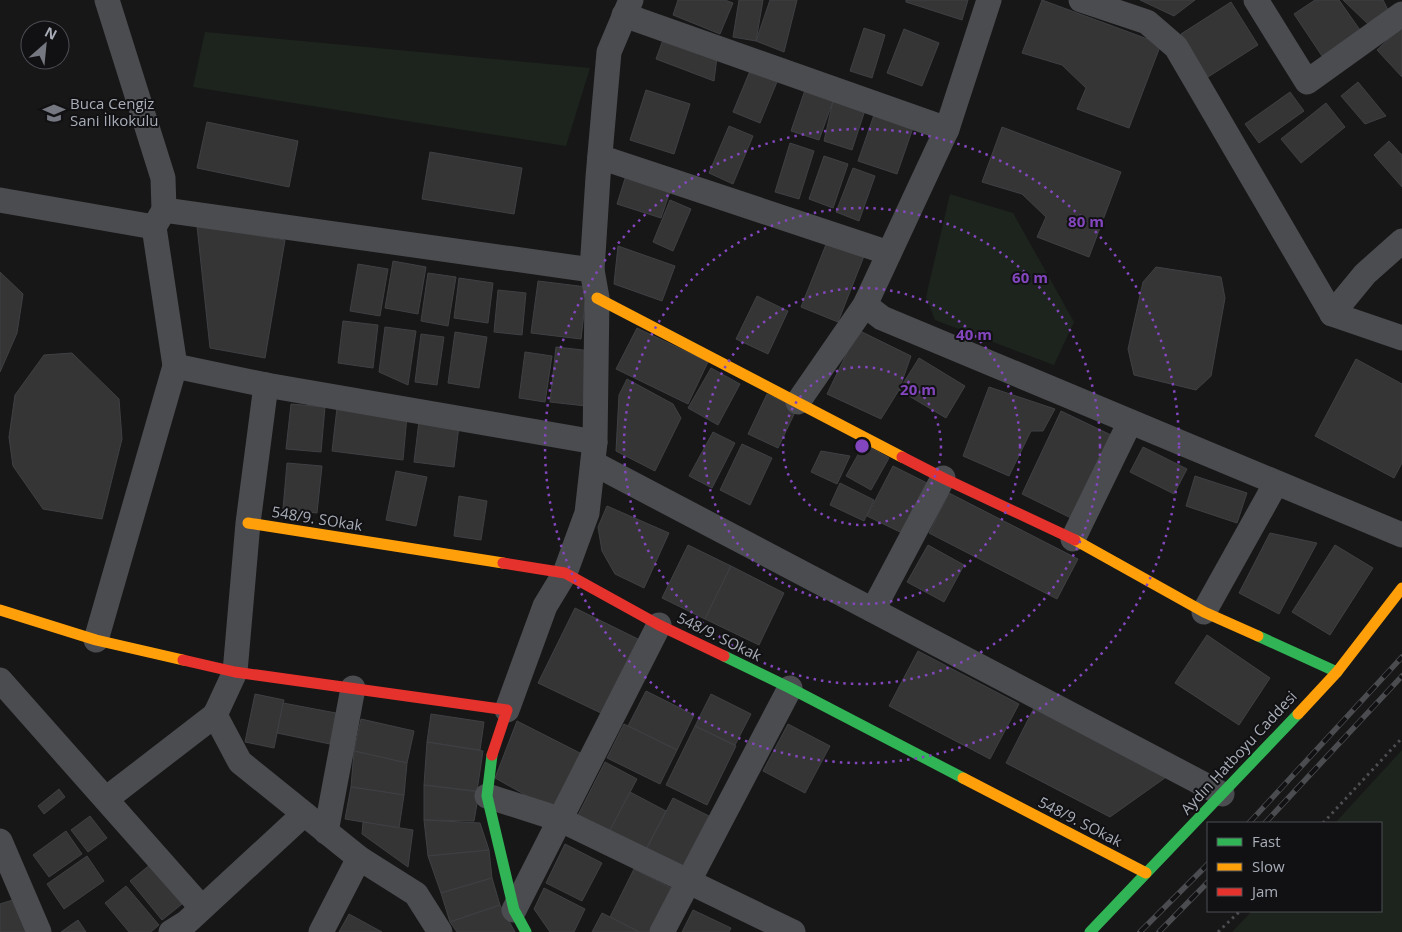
<svg xmlns="http://www.w3.org/2000/svg" width="1402" height="932" font-family="'Open Sans',sans-serif">
<style>
.green{fill:#1d241e}
.building{fill:#353536;stroke:#3f4043}
.lines{fill:none;stroke-linecap:round;stroke-linejoin:round}
.path{stroke:#4d4e52;stroke-width:3;stroke-dasharray:2.5 4;stroke-linecap:butt}
.street{stroke:#4b4c50;stroke-width:25}
.fast{stroke:#30b455;stroke-width:11}
.slow{stroke:#ff9f0a;stroke-width:11}
.jam{stroke:#e5322d;stroke-width:11}
.rail-casing{stroke:#4b4c4f;stroke-width:5.5}
.rail{stroke:#111113;stroke-width:4;stroke-dasharray:11;stroke-linecap:butt}
.ring{fill:none;stroke:#8446be;stroke-width:2.5;stroke-dasharray:2.5 5}
.labels{text-anchor:middle;stroke-width:4;stroke-linejoin:round;paint-order:stroke}
.poi-label{font-size:15px;fill:#a8adb8;stroke:#111113;text-anchor:start}
.street-label{font-size:15px;fill:#a8adb8;stroke:#111113}
.centre{fill:#8446be;stroke:#111113;stroke-width:2.5}
.ring-label{font-size:15px;text-anchor:middle;font-weight:bold;fill:#8446be;stroke:#111113;stroke-width:4;stroke-linejoin:round;paint-order:stroke}
</style>
<rect width="100%" height="100%" fill="#171717"/>
<g class="green">
<path d="M 205,32 L 590,68 L 566,146 L 193,87 Z"/>
<path d="M 950,194 L 1013,213 L 1074,322 L 1054,365 L 935,320 L 926,297 Z"/>
<path d="M 1402,750 L 1402,932 L 1232,932 L 1252,911 L 1381,911 L 1381,823 L 1335,823 Z"/>
</g>
<g class="building">
<path d="M 678,0 L 725,0 L 733,3 L 720,34 L 673,15 Z"/>
<path d="M 739,0 L 763,0 L 756,41 L 733,37 Z"/>
<path d="M 770,0 L 797,0 L 784,52 L 756,41 Z"/>
<path d="M 906,0 L 968,0 L 962,20 L 906,2 Z"/>
<path d="M 1042,0 L 1161,44 L 1129,128 L 1077,109 L 1086,88 L 1062,65 L 1022,53 Z"/>
<path d="M 1140,0 L 1195,0 L 1174,16 Z"/>
<path d="M 1315,0 L 1339,0 L 1360,30 L 1322,56 L 1294,14 Z"/>
<path d="M 1343,0 L 1383,0 L 1390,14 L 1369,25 Z"/>
<path d="M 1231,2 L 1258,45 L 1208,77 L 1181,34 Z"/>
<path d="M 864,28 L 885,35 L 872,78 L 850,71 Z"/>
<path d="M 1400,28 L 1402,31 L 1402,77 L 1377,50 Z"/>
<path d="M 904,29 L 939,43 L 922,86 L 887,73 Z"/>
<path d="M 664,37 L 717,57 L 714,81 L 656,59 Z"/>
<path d="M 752,66 L 779,77 L 760,123 L 733,112 Z"/>
<path d="M 1358,82 L 1386,116 L 1365,124 L 1341,96 Z"/>
<path d="M 646,90 L 690,104 L 674,154 L 630,140 Z"/>
<path d="M 805,90 L 833,101 L 819,140 L 791,131 Z"/>
<path d="M 1290,92 L 1304,111 L 1259,143 L 1245,124 Z"/>
<path d="M 833,101 L 866,107 L 852,150 L 824,141 Z"/>
<path d="M 1326,103 L 1345,127 L 1301,163 L 1281,139 Z"/>
<path d="M 875,112 L 914,125 L 897,174 L 858,161 Z"/>
<path d="M 207,122 L 298,141 L 289,187 L 197,168 Z"/>
<path d="M 729,126 L 753,136 L 733,184 L 709,173 Z"/>
<path d="M 1002,127 L 1121,172 L 1089,257 L 1037,237 L 1046,217 L 1022,194 L 982,182 Z"/>
<path d="M 1389,141 L 1402,155 L 1402,187 L 1374,155 Z"/>
<path d="M 790,143 L 814,151 L 799,199 L 775,192 Z"/>
<path d="M 430,152 L 522,168 L 514,214 L 422,199 Z"/>
<path d="M 824,156 L 848,164 L 833,208 L 809,199 Z"/>
<path d="M 853,168 L 875,176 L 859,221 L 836,212 Z"/>
<path d="M 628,169 L 673,183 L 661,218 L 617,204 Z"/>
<path d="M 670,200 L 691,209 L 673,251 L 653,242 Z"/>
<path d="M 197,226 L 285,240 L 265,358 L 210,348 Z"/>
<path d="M 829,237 L 866,251 L 838,322 L 801,307 Z"/>
<path d="M 618,246 L 675,266 L 662,301 L 614,284 Z"/>
<path d="M 393,261 L 426,267 L 418,314 L 385,308 Z"/>
<path d="M 358,264 L 388,269 L 380,316 L 350,311 Z"/>
<path d="M 1156,267 L 1221,277 L 1225,298 L 1211,376 L 1196,390 L 1134,375 L 1128,349 L 1143,282 Z"/>
<path d="M 0,272 L 23,294 L 17,333 L 0,372 Z"/>
<path d="M 428,273 L 456,277 L 448,326 L 421,321 Z"/>
<path d="M 459,278 L 493,283 L 488,323 L 454,318 Z"/>
<path d="M 538,281 L 587,287 L 581,339 L 531,333 Z"/>
<path d="M 498,290 L 526,293 L 522,335 L 494,332 Z"/>
<path d="M 757,296 L 788,311 L 768,354 L 736,339 Z"/>
<path d="M 343,321 L 378,325 L 373,368 L 338,363 Z"/>
<path d="M 385,327 L 416,331 L 408,385 L 379,372 Z"/>
<path d="M 637,328 L 708,362 L 688,404 L 616,369 Z"/>
<path d="M 858,330 L 911,356 L 899,390 L 881,419 L 827,394 Z"/>
<path d="M 455,332 L 487,337 L 479,388 L 448,383 Z"/>
<path d="M 421,334 L 444,337 L 437,385 L 415,382 Z"/>
<path d="M 556,347 L 592,351 L 586,406 L 550,402 Z"/>
<path d="M 525,352 L 552,356 L 545,402 L 519,398 Z"/>
<path d="M 72,353 L 119,399 L 122,439 L 102,519 L 43,509 L 13,466 L 9,437 L 15,395 L 44,355 Z"/>
<path d="M 919,358 L 965,386 L 946,418 L 899,390 Z"/>
<path d="M 1356,359 L 1402,384 L 1402,463 L 1394,478 L 1315,436 Z"/>
<path d="M 711,368 L 740,384 L 718,425 L 688,408 Z"/>
<path d="M 627,379 L 673,404 L 681,418 L 655,471 L 616,451 L 619,395 Z"/>
<path d="M 989,387 L 1055,409 L 1043,431 L 1031,431 L 1009,476 L 963,456 Z"/>
<path d="M 767,394 L 797,408 L 778,448 L 748,434 Z"/>
<path d="M 291,404 L 325,407 L 321,452 L 286,449 Z"/>
<path d="M 337,408 L 407,416 L 403,460 L 332,451 Z"/>
<path d="M 1061,411 L 1111,435 L 1071,518 L 1022,494 Z"/>
<path d="M 419,421 L 459,426 L 454,467 L 414,462 Z"/>
<path d="M 713,432 L 735,443 L 712,488 L 689,476 Z"/>
<path d="M 742,444 L 772,458 L 750,505 L 720,490 Z"/>
<path d="M 864,444 L 889,458 L 871,490 L 846,476 Z"/>
<path d="M 1143,447 L 1187,469 L 1174,494 L 1130,472 Z"/>
<path d="M 821,451 L 850,456 L 837,484 L 811,472 Z"/>
<path d="M 287,463 L 322,466 L 317,513 L 283,509 Z"/>
<path d="M 893,466 L 927,483 L 902,533 L 867,516 Z"/>
<path d="M 396,471 L 427,477 L 416,526 L 386,520 Z"/>
<path d="M 1195,476 L 1247,493 L 1237,523 L 1186,506 Z"/>
<path d="M 840,483 L 874,500 L 864,521 L 830,505 Z"/>
<path d="M 949,493 L 1078,559 L 1057,599 L 929,533 Z"/>
<path d="M 459,496 L 487,501 L 481,540 L 454,536 Z"/>
<path d="M 607,506 L 669,533 L 644,588 L 615,574 L 602,551 L 598,527 Z"/>
<path d="M 1270,533 L 1317,543 L 1279,614 L 1239,593 Z"/>
<path d="M 688,545 L 731,566 L 705,619 L 662,598 Z"/>
<path d="M 928,545 L 964,565 L 944,602 L 907,582 Z"/>
<path d="M 1335,545 L 1373,568 L 1330,635 L 1292,612 Z"/>
<path d="M 731,566 L 784,593 L 759,645 L 705,619 Z"/>
<path d="M 575,608 L 640,640 L 603,714 L 538,683 Z"/>
<path d="M 1207,635 L 1270,678 L 1239,725 L 1175,683 Z"/>
<path d="M 918,651 L 1019,704 L 990,759 L 889,706 Z"/>
<path d="M 646,691 L 694,715 L 677,750 L 628,726 Z"/>
<path d="M 255,694 L 284,700 L 274,748 L 245,742 Z"/>
<path d="M 711,694 L 751,714 L 735,745 L 695,726 Z"/>
<path d="M 283,703 L 336,713 L 330,744 L 277,733 Z"/>
<path d="M 1035,706 L 1169,775 L 1110,817 L 1006,763 Z"/>
<path d="M 431,714 L 484,722 L 480,750 L 427,742 Z"/>
<path d="M 361,719 L 414,731 L 407,763 L 354,751 Z"/>
<path d="M 517,721 L 582,754 L 554,811 L 495,778 Z"/>
<path d="M 624,724 L 677,750 L 660,784 L 607,758 Z"/>
<path d="M 788,724 L 830,746 L 805,793 L 763,771 Z"/>
<path d="M 695,726 L 736,746 L 707,805 L 666,785 Z"/>
<path d="M 427,742 L 483,751 L 477,791 L 424,785 Z"/>
<path d="M 354,751 L 407,763 L 404,795 L 351,787 Z"/>
<path d="M 605,762 L 637,779 L 608,834 L 577,817 Z"/>
<path d="M 424,785 L 479,792 L 474,821 L 424,820 Z"/>
<path d="M 351,787 L 404,795 L 399,828 L 345,819 Z"/>
<path d="M 59,789 L 65,797 L 44,814 L 38,806 Z"/>
<path d="M 630,792 L 666,811 L 644,853 L 608,834 Z"/>
<path d="M 673,798 L 709,816 L 680,871 L 645,852 Z"/>
<path d="M 90,816 L 107,838 L 88,852 L 71,830 Z"/>
<path d="M 424,820 L 480,823 L 489,850 L 428,856 Z"/>
<path d="M 363,822 L 413,830 L 408,867 L 362,834 Z"/>
<path d="M 66,831 L 82,854 L 49,877 L 33,855 Z"/>
<path d="M 565,844 L 602,863 L 582,901 L 546,883 Z"/>
<path d="M 489,850 L 492,878 L 441,893 L 428,856 Z"/>
<path d="M 87,856 L 104,881 L 64,909 L 47,884 Z"/>
<path d="M 151,864 L 182,904 L 162,920 L 130,881 Z"/>
<path d="M 634,869 L 671,888 L 649,932 L 639,932 L 610,917 Z"/>
<path d="M 492,878 L 500,905 L 450,922 L 441,893 Z"/>
<path d="M 126,886 L 159,925 L 151,932 L 129,932 L 105,903 Z"/>
<path d="M 544,888 L 585,909 L 574,932 L 550,932 L 534,909 Z"/>
<path d="M 16,899 L 27,932 L 0,932 L 0,904 Z"/>
<path d="M 500,905 L 515,932 L 457,932 L 450,922 Z"/>
<path d="M 693,910 L 731,928 L 729,932 L 682,932 Z"/>
<path d="M 602,913 L 610,917 L 639,932 L 592,932 Z"/>
<path d="M 349,914 L 382,932 L 339,932 Z"/>
<path d="M 78,920 L 86,932 L 61,932 Z"/>
</g>
<g class="lines">
<g class="path">
<path d="M 1323,823 L 1402,738"/>
<path d="M 1218,932 L 1240,911"/>
</g>
<g class="street">
<path d="M 107,0 L 163,178 L 164,210"/>
<path d="M 1081,0 L 1147,22 L 1176,47 L 1332,314"/>
<path d="M 1256,0 L 1307,82 L 1402,14"/>
<path d="M 624,15 L 947,129"/>
<path d="M 600,157 L 889,253"/>
<path d="M 0,200 L 154,227 L 164,210 L 592,270"/>
<path d="M 1402,241 L 1365,274 L 1332,314 L 1402,338"/>
<path d="M 865,305 L 882,318 L 1402,535"/>
<path d="M 175,366 L 266,385 L 595,442"/>
<path d="M 266,385 L 248,523 L 235,672 L 215,715 L 240,762 L 359,858 L 416,894 L 440,932"/>
<path d="M 798,402 L 865,305 L 947,129 L 989,0"/>
<path d="M 593,463 L 1222,794"/>
<path d="M 1073,539 L 1130,422"/>
<path d="M 873,610 L 943,478"/>
<path d="M 1204,612 L 1276,483"/>
<path d="M 96,640 L 175,366 L 154,227"/>
<path d="M 0,680 L 202,908"/>
<path d="M 507,710 L 545,606 L 565,573 L 587,513 L 595,442 L 597,298 L 592,270 L 598,177 L 609,52 L 631,0"/>
<path d="M 487,796 L 559,819 L 793,932"/>
<path d="M 106,799 L 215,715"/>
<path d="M 326,832 L 353,688"/>
<path d="M 0,841 L 39,932"/>
<path d="M 514,910 L 659,625"/>
<path d="M 171,932 L 187,922 L 304,814"/>
<path d="M 321,932 L 359,858"/>
<path d="M 662,932 L 790,688"/>
</g>
<g class="fast">
<path d="M 1258,636 L 1337,672"/>
<path d="M 724,656 L 790,688 L 963,778"/>
<path d="M 492,755 L 487,796 L 514,910 L 526,932"/>
<path d="M 1090,932 L 1298,714"/>
</g>
<g class="slow">
<path d="M 597,298 L 902,457"/>
<path d="M 248,523 L 503,563"/>
<path d="M 1075,540 L 1204,612 L 1258,636"/>
<path d="M 0,610 L 96,640 L 183,660"/>
<path d="M 1298,714 L 1337,672 L 1402,588"/>
<path d="M 963,778 L 1146,873"/>
</g>
<g class="jam">
<path d="M 902,457 L 943,478 L 1075,540"/>
<path d="M 503,563 L 565,573 L 659,625 L 724,656"/>
<path d="M 183,660 L 235,672 L 507,710 L 492,755"/>
</g>
<g class="rail-casing">
<g id="rail">
<path d="M 1249,823 L 1402,657"/>
<path d="M 1265,823 L 1402,676"/>
<path d="M 1140,932 L 1208,864"/>
<path d="M 1159,932 L 1208,882"/>
</g>
</g>
<use href="#rail" class="rail"/>
</g>
<g class="ring">
<circle cx="862" cy="446" r="79"/>
<circle cx="862" cy="446" r="158"/>
<circle cx="862" cy="446" r="238"/>
<circle cx="862" cy="446" r="317"/>
</g>
<defs>
<g id="school-bare" transform="scale(1.725)"><path d="M0-5L7-2L0 1L-7-2ZM-4 1L0 2.5L4 1V4Q0 6-4 4Z" fill="#757880" stroke="#111113" stroke-width="2.5" paint-order="stroke"/></g>
</defs>
<g fill-rule="evenodd">
<use href="#school-bare" x="54" y="113"/>
</g>
<g class="labels">
<g class="poi-label">
<text x="70" y="109">Buca Cengiz<tspan x="70" dy="17">Sani İlkokulu</tspan></text>
</g>
<g class="street-label">
<text transform="translate(317 519) rotate(9)" y="5">548/9. SOkak</text>
<text transform="translate(719 637) rotate(26)" y="5">548/9. SOkak</text>
<text transform="translate(1239 753) rotate(-47)" y="5">Aydın Hatboyu Caddesi</text>
<text transform="translate(1080 822) rotate(27)" y="5">548/9. SOkak</text>
</g>
</g>
<circle cx="862" cy="446" r="8" class="centre"/>
<g class="ring-label">
<text x="1086" y="227">80 m</text>
<text x="1030" y="283">60 m</text>
<text x="974" y="340">40 m</text>
<text x="918" y="395">20 m</text>
</g>
<rect x="1207" y="822" width="175" height="90" fill="#111113" stroke="#4d4f55"/>
<rect x="1217" y="838" width="25" height="8" fill="#30b455" stroke="#4d4f55"/>
<text x="1252" y="847" font-size="15" fill="#a8adb8">Fast</text>
<rect x="1217" y="863" width="25" height="8" fill="#ff9f0a" stroke="#4d4f55"/>
<text x="1252" y="872" font-size="15" fill="#a8adb8">Slow</text>
<rect x="1217" y="888" width="25" height="8" fill="#e5322d" stroke="#4d4f55"/>
<text x="1252" y="897" font-size="15" fill="#a8adb8">Jam</text>
<g transform="translate(45 45) rotate(27)"><circle r="24" fill="#111113" stroke="#4d4f55"/>
<path d="M0-4L9 19L0 12L-9 19Z" fill="#757880"/>
<text y="-8" font-size="14" font-weight="bold" text-anchor="middle" fill="#a8adb8">N</text>
</g>
</svg>
